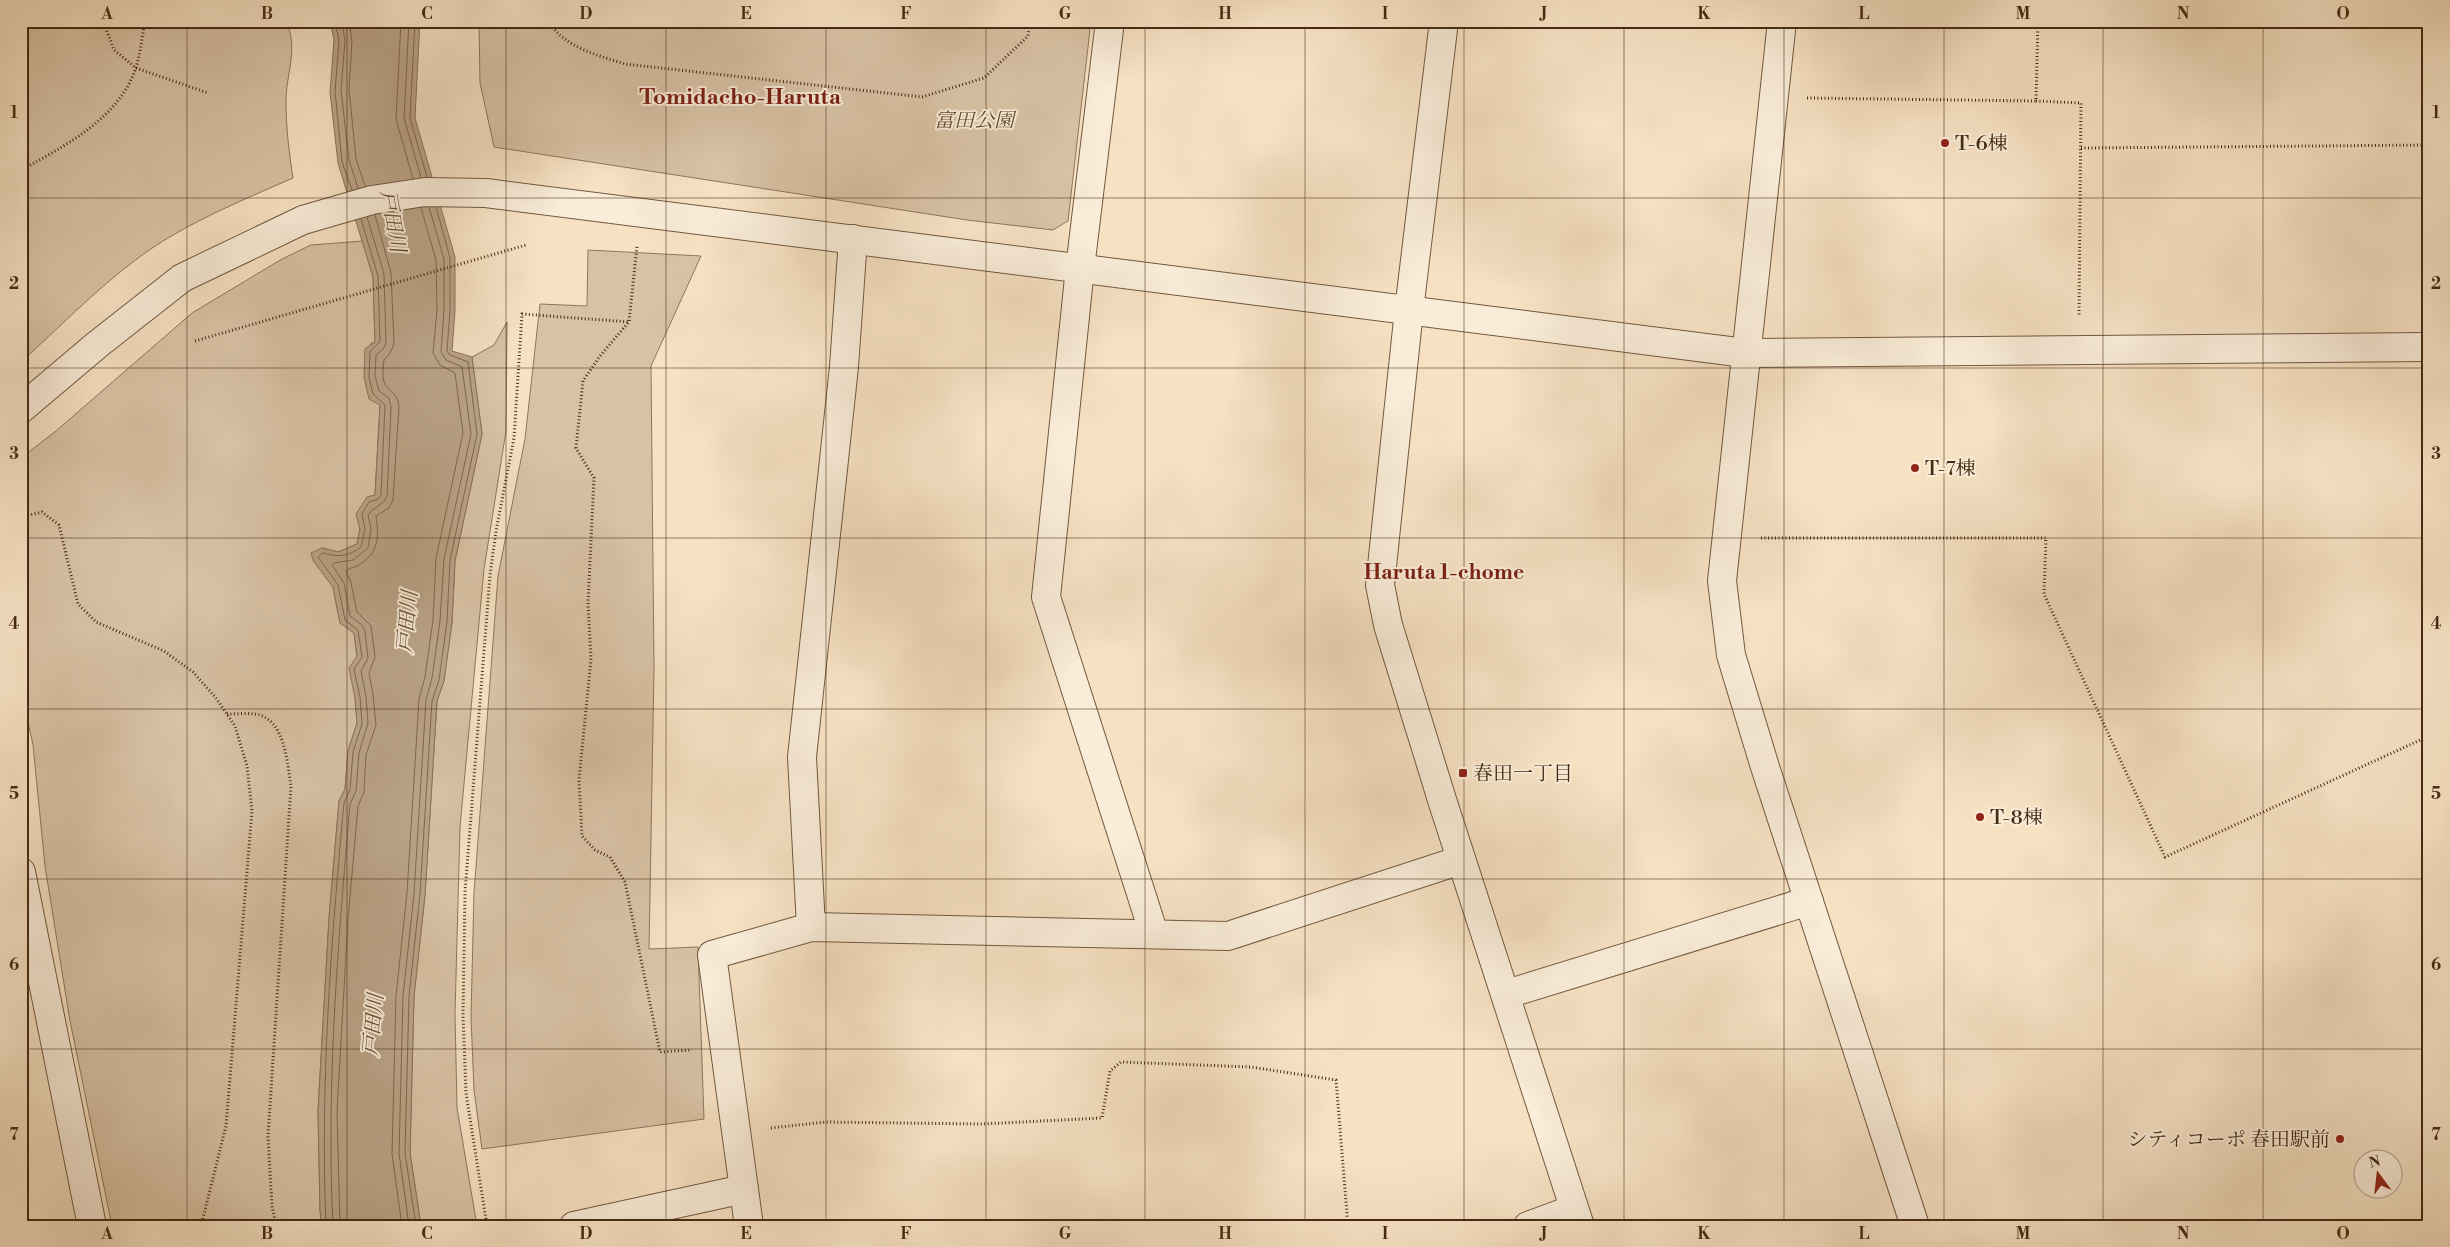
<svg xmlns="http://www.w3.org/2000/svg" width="2450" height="1247" font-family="'Libre Bodoni','Noto Serif JP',serif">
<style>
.green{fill:#d8c2a5;stroke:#8e765c}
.water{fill:#baa387;stroke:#8b7358}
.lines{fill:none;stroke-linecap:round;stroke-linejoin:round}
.shore{stroke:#80674c;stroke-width:1}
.minor-casing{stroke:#71583e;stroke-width:30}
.path{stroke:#452b12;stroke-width:3;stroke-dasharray:1 2.5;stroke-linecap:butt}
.minor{stroke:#f9ecd8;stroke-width:28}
.grid{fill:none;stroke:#452b12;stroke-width:1;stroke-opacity:0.55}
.poi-dot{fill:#8f2418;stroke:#f9ecd8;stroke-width:2}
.labels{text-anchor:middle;stroke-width:4;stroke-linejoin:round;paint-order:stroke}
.park-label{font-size:20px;font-style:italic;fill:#62492f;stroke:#f9ecd8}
.poi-label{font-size:20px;fill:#452b12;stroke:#f9ecd8;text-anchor:start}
.water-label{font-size:21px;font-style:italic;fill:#684f35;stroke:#f9ecd8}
.neighbourhood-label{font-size:21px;font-weight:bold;fill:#7a1f14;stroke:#f9ecd8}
.quarter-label{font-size:22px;font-weight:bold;fill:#7a1f14;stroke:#f9ecd8}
.neatline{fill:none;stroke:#452b12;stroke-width:2}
.grid-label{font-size:16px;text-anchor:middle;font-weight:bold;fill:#452b12}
</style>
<rect width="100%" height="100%" fill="#f6e1c3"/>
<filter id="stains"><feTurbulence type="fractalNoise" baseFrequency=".004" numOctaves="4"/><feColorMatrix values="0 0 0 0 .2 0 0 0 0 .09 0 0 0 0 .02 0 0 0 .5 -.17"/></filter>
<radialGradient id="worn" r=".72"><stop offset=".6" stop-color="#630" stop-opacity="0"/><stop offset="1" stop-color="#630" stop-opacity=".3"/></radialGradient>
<g class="green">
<path d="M 21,21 L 286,21 C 299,49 286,73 286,101 C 286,127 289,152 293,178 C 252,196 211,213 173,235 C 116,268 70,318 21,362 Z"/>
<path d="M 479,21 L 1091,21 L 1068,221 L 1053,230 L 967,220 L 494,147 L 480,83 Z"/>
<path d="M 363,241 L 373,277 L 375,342 L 370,344 L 380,405 L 375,495 L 356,514 L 360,529 L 357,544 L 338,552 L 322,548 L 313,560 L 333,587 L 340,623 L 354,632 L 357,657 L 355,698 L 357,723 L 348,751 L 345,789 L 339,801 L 329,918 L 318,1111 L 320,1211 L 322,1226 L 112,1226 L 70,1021 L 45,866 L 33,745 L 21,690 L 21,458 L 56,431 L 192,313 L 282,259 L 311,245 Z"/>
<path d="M 588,250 L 701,256 L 651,366 L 654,668 L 649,949 L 698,947 L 704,1119 L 482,1149 L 474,1090 L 471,1017 L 474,893 L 498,576 L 525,439 L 540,304 L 587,306 Z"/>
<path d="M 507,322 L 506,431 L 484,569 L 460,827 L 455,1014 L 457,1108 L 477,1226 L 421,1226 L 410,1153 L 414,996 L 425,895 L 437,701 L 444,681 L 452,622 L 455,561 L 482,434 L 472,357 L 494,345 Z"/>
</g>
<path class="water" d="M 330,21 L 420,21 L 415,118 L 455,257 L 455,311 L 452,351 L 472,357 L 482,434 L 455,561 L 452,622 L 444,681 L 437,701 L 425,895 L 414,996 L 410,1153 L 421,1226 L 322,1226 L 320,1211 L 318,1111 L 329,918 L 339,801 L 345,789 L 348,751 L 357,723 L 355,698 L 349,668 L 357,656 L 354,633 L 340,623 L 333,587 L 313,560 L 311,553 L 322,548 L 338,552 L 357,544 L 360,529 L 356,514 L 367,497 L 375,495 L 380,405 L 369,399 L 364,377 L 365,349 L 375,342 L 373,277 L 338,163 L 330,92 L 334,40 Z"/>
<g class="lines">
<g class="shore">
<path d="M 335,21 L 339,41 L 335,91 L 342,162 L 352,190"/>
<path d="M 342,21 L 345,41 L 341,90 L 349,160 L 358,188"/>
<path d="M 349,21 L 352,41 L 349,89 L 356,159 L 365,186"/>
<path d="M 401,21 L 396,119 L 413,179"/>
<path d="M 409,21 L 404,118 L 421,177"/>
<path d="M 415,21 L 410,118 L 427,177"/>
<path d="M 326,1226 C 320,1085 331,943 344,803 L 350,790 L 353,752 L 362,724 L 360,697 L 354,669 L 362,657 L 358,630 L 345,620 L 338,585 L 318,557 L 323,553 C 338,557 347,557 361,547 L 365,529 L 362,514 L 369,502 L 378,499 L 381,495 L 385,405 L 373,394 L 369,377 L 370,351 L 380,342 L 378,276 L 361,219"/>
<path d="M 333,1226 C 326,1085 338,944 350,804 L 356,791 L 359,753 L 368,723 L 366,696 L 361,671 L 368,658 L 365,631 L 362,625 L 350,616 L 344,583 L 332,565 L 334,563 L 353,560 L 368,548 L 371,529 L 368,515 C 374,506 383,506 387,496 L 391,407 L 389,398 L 379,391 L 375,376 L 376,355 L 383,349 L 386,343 L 384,274 L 367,217"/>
<path d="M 340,1226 L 337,1111 L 348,919 L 358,806 L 364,792 L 366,755 L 376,725 L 373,695 L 369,673 L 375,657 L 371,626 L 357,612 L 351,583 L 346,571 C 349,568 355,567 359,565 C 379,553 379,537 376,516 L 389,508 L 393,500 L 399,407 C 398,396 394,394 387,387 C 381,381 383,367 384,360 L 390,353 L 394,344 L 391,273 L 375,215"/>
<path d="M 402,1226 L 392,1154 L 396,996 L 407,893 L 419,699 L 425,677 L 433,620 L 436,558 L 463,433 L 455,373 L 440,365 L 433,353 L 437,310 L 436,260 L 421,208"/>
<path d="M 409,1226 L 399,1153 L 403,996 L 414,894 L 426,700 L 432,678 L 440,621 L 444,559 L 471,434 L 462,367 L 446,360 L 441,352 L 444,310 L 444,259 L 429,207"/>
<path d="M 416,1226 L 405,1153 L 409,996 L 420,894 L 432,701 L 439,680 L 447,621 L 450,560 L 477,434 L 468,362 L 450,355 L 447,351 L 450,311 L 450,258 L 436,207"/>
</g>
<g class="minor-casing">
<g id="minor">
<path d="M 1110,21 L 1080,268 L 1046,597 L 1154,934"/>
<path d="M 1444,21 L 1409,310 L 1380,585 L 1388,625 L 1443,803 L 1580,1226"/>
<path d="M 1782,21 L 1722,581 L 1731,655 L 1765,767 L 1915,1226"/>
<path d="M 21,409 L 98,344 L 182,278 L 303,220 L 372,200 L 425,192 L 486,193 L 1745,353 L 2429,347"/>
<path d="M 21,872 L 92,1226"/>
<path d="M 811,927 L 802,757 L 844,367 L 853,239"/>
<path d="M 1507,994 L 1809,901"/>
<path d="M 574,1226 L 744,1189"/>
<path d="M 749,1226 L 712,955 L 811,927 L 1228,936 L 1461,860"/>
<path d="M 1528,1226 L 1574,1209"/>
</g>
</g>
<g class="path">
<path d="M 103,21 L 114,50 L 136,68 L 208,93"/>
<path d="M 549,21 C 562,47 600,56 625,64 L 922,97 L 984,78 L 1028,36 L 1030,21"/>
<path d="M 145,23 L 152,21"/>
<path d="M 1807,98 L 2036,101 L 2038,21"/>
<path d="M 2036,101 L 2081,103 L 2079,317"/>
<path d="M 2081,148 L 2429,145"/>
<path d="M 21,170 C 65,146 120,118 136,67 C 141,52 142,36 145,21"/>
<path d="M 628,323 L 600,356 L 583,381 L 576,448 L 594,478 L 588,603 L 591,659 L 579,780 L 582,836 L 595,850 L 610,857 L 625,882 L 660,1052 L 692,1050"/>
<path d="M 195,341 L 526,245"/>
<path d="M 21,517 L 42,512 L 59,525 L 78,604 L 96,622 L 164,651 L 193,672 L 216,698 L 235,726 L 247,766 L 252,811 L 226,1126 L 201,1226"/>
<path d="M 1761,538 L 2046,538 L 2044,594 L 2165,857 L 2429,736"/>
<path d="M 227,714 C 236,714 246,713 255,714 C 285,718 287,762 291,786 L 268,1136 L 272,1206 L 276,1226"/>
<path d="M 771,1128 L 826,1122 L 982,1124 L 1102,1118 L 1110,1071 L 1121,1062 L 1251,1067 L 1336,1080 L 1348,1226"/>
<path d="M 487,1226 L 466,1093 L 463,1015 L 465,892 L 490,575 L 496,531 L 514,438 L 522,314 L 629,322 L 637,246"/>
</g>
<use href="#minor" class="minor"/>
</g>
<path class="grid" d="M 187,21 L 187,1226M 347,21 L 347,1226M 506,21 L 506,1226M 666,21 L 666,1226M 826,21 L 826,1226M 986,21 L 986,1226M 1145,21 L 1145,1226M 1305,21 L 1305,1226M 1464,21 L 1464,1226M 1624,21 L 1624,1226M 1784,21 L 1784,1226M 1944,21 L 1944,1226M 2103,21 L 2103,1226M 2263,21 L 2263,1226M 21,198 L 2429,198M 21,368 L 2429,368M 21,538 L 2429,538M 21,709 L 2429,709M 21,879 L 2429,879M 21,1049 L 2429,1049"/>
<g class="poi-dot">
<circle cx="1945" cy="143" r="5"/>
<circle cx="1915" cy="468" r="5"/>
<rect x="1458" y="768" width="10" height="10" rx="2.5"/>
<circle cx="1980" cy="817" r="5"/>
<circle cx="2340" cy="1139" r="5"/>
</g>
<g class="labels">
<g class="park-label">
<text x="974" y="127">富田公園</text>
</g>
<g class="poi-label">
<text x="1955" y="150">T-6棟</text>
<text x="1925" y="475">T-7棟</text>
<text x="1473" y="780">春田一丁目</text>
<text x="1990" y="824">T-8棟</text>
<text x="2330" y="1146" text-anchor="end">シティコーポ 春田駅前</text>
</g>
<g class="water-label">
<text transform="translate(393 221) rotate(80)" y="7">戸田川</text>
<text transform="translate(407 622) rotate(-85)" y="7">戸田川</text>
<text transform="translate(373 1025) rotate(-85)" y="7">戸田川</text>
</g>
<g class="neighbourhood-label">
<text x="1444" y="579">Haruta 1-chome</text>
</g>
<g class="quarter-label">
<text x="740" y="104">Tomidacho-Haruta</text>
</g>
</g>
<rect width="2450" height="1247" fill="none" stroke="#f6e1c3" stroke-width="55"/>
<g transform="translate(2378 1174) rotate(345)"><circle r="24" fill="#f9ecd8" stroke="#b19f89"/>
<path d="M0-4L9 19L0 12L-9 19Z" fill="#8f2418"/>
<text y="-8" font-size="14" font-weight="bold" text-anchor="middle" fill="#452b12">N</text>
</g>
<rect x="28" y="28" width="2394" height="1192" class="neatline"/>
<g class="grid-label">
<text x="107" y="19">A</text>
<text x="267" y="19">B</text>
<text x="427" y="19">C</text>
<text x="586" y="19">D</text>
<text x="746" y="19">E</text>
<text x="906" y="19">F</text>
<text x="1065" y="19">G</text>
<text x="1225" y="19">H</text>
<text x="1385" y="19">I</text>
<text x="1544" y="19">J</text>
<text x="1704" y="19">K</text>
<text x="1864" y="19">L</text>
<text x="2023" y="19">M</text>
<text x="2183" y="19">N</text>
<text x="2343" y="19">O</text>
<text x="14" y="118">1</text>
<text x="2436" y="118">1</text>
<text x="14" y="289">2</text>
<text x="2436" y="289">2</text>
<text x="14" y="459">3</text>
<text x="2436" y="459">3</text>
<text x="14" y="629">4</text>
<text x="2436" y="629">4</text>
<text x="14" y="799">5</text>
<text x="2436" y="799">5</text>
<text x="14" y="970">6</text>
<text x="2436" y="970">6</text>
<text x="14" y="1140">7</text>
<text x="2436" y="1140">7</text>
<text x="107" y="1239">A</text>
<text x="267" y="1239">B</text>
<text x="427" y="1239">C</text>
<text x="586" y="1239">D</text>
<text x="746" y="1239">E</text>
<text x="906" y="1239">F</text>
<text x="1065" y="1239">G</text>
<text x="1225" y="1239">H</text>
<text x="1385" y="1239">I</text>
<text x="1544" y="1239">J</text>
<text x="1704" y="1239">K</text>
<text x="1864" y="1239">L</text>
<text x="2023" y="1239">M</text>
<text x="2183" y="1239">N</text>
<text x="2343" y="1239">O</text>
</g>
<rect width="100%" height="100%" filter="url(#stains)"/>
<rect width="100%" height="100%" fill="url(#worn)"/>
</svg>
